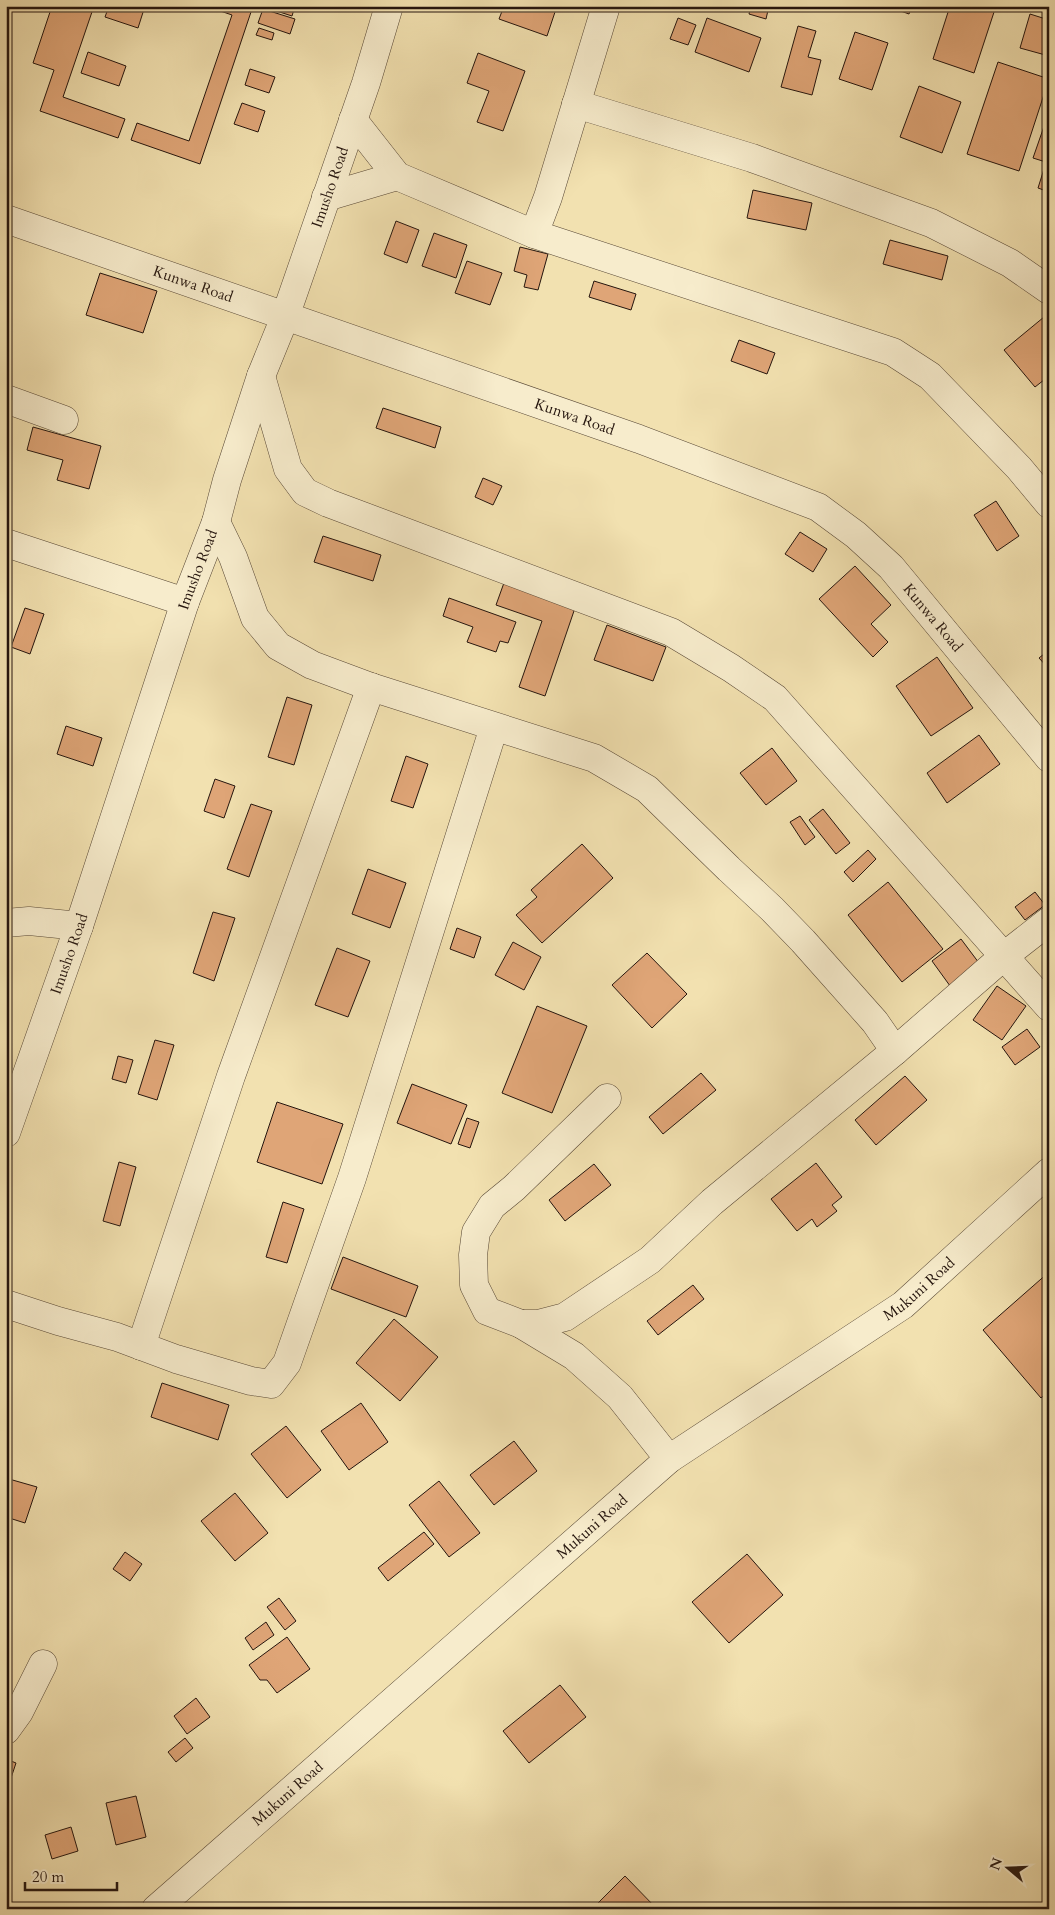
<svg xmlns="http://www.w3.org/2000/svg" width="1055" height="1915" font-family="Cardo,serif">
<style>
.building{fill:#dfa577;stroke:#25150e}
.lines{fill:none;stroke-linecap:round;stroke-linejoin:round}
.street-casing{stroke:#584836;stroke-width:29}
.street{stroke:#f7eccc;stroke-width:28}
.labels{text-anchor:middle;stroke-width:4.5;stroke-linejoin:round;paint-order:stroke}
.street-label{font-size:15px;fill:#25150e;stroke:#f7eccc}
</style>
<rect width="100%" height="100%" fill="#f2e1b0"/>
<filter id="stains"><feTurbulence type="fractalNoise" baseFrequency=".004" numOctaves="4"/><feColorMatrix values="0 0 0 0 .2 0 0 0 0 .09 0 0 0 0 .02 0 0 0 .5 -.17"/></filter>
<radialGradient id="worn" r=".72"><stop offset=".6" stop-color="#630" stop-opacity="0"/><stop offset="1" stop-color="#630" stop-opacity=".3"/></radialGradient>
<g class="building">
<path d="M 52,6 L 94,6 L 63,97 L 125,119 L 118,138 L 40,111 L 54,70 L 33,63 Z"/>
<path d="M 109,6 L 145,6 L 138,28 L 105,17 Z"/>
<path d="M 206,6 L 253,6 L 200,164 L 131,140 L 137,123 L 189,141 L 232,15 Z"/>
<path d="M 261,6 L 295,6 L 292,16 Z"/>
<path d="M 504,6 L 557,6 L 547,36 L 499,19 Z"/>
<path d="M 678,6 L 695,6 L 693,11 Z"/>
<path d="M 751,6 L 769,6 L 766,19 L 749,14 Z"/>
<path d="M 887,6 L 912,6 L 909,14 Z"/>
<path d="M 950,6 L 996,6 L 974,73 L 933,59 Z"/>
<path d="M 263,9 L 295,19 L 290,34 L 258,23 Z"/>
<path d="M 1030,14 L 1049,20 L 1049,56 L 1020,48 Z"/>
<path d="M 678,18 L 696,25 L 688,45 L 670,39 Z"/>
<path d="M 707,18 L 761,38 L 749,72 L 695,52 Z"/>
<path d="M 798,26 L 816,31 L 808,57 L 821,60 L 812,95 L 781,87 Z"/>
<path d="M 259,28 L 274,33 L 272,40 L 256,35 Z"/>
<path d="M 855,32 L 888,43 L 872,90 L 839,79 Z"/>
<path d="M 88,52 L 126,66 L 119,86 L 81,73 Z"/>
<path d="M 478,53 L 525,71 L 503,131 L 477,122 L 489,91 L 467,83 Z"/>
<path d="M 998,62 L 1049,79 L 1019,171 L 967,154 Z"/>
<path d="M 250,69 L 275,77 L 269,93 L 245,85 Z"/>
<path d="M 919,86 L 961,102 L 942,153 L 900,137 Z"/>
<path d="M 242,103 L 265,111 L 258,132 L 234,124 Z"/>
<path d="M 1049,112 L 1049,163 L 1033,158 Z"/>
<path d="M 1044,169 L 1049,171 L 1049,192 L 1038,188 Z"/>
<path d="M 753,190 L 812,203 L 806,230 L 747,218 Z"/>
<path d="M 396,221 L 419,230 L 407,263 L 384,254 Z"/>
<path d="M 434,233 L 467,245 L 456,278 L 422,266 Z"/>
<path d="M 890,240 L 948,256 L 942,280 L 883,264 Z"/>
<path d="M 520,247 L 548,254 L 538,290 L 524,287 L 527,275 L 514,271 Z"/>
<path d="M 467,261 L 502,273 L 490,305 L 455,293 Z"/>
<path d="M 100,273 L 157,291 L 143,333 L 86,315 Z"/>
<path d="M 594,281 L 636,294 L 631,310 L 589,297 Z"/>
<path d="M 1044,317 L 1049,324 L 1049,376 L 1035,387 L 1004,350 Z"/>
<path d="M 739,340 L 775,353 L 767,374 L 731,361 Z"/>
<path d="M 383,408 L 441,427 L 435,448 L 376,428 Z"/>
<path d="M 33,427 L 101,446 L 89,489 L 57,480 L 63,460 L 27,450 Z"/>
<path d="M 483,478 L 502,486 L 493,505 L 475,497 Z"/>
<path d="M 996,501 L 1019,536 L 997,551 L 974,515 Z"/>
<path d="M 800,532 L 827,549 L 813,572 L 785,554 Z"/>
<path d="M 323,536 L 381,555 L 373,581 L 314,562 Z"/>
<path d="M 855,566 L 891,605 L 871,624 L 888,642 L 873,657 L 819,599 Z"/>
<path d="M 505,580 L 576,605 L 545,696 L 519,687 L 542,621 L 496,605 Z"/>
<path d="M 449,598 L 516,622 L 508,643 L 500,641 L 496,652 L 467,642 L 473,627 L 443,616 Z"/>
<path d="M 25,608 L 44,614 L 30,654 L 11,647 Z"/>
<path d="M 607,625 L 666,647 L 653,681 L 594,660 Z"/>
<path d="M 1049,650 L 1049,669 L 1039,658 Z"/>
<path d="M 937,657 L 973,708 L 931,736 L 896,686 Z"/>
<path d="M 287,697 L 312,705 L 294,765 L 268,757 Z"/>
<path d="M 66,726 L 102,738 L 93,766 L 57,754 Z"/>
<path d="M 979,735 L 1000,764 L 947,803 L 927,773 Z"/>
<path d="M 772,748 L 797,781 L 766,805 L 740,773 Z"/>
<path d="M 406,756 L 428,764 L 413,808 L 391,801 Z"/>
<path d="M 215,779 L 235,786 L 224,818 L 204,811 Z"/>
<path d="M 251,804 L 272,811 L 249,877 L 227,869 Z"/>
<path d="M 823,809 L 850,843 L 836,854 L 809,820 Z"/>
<path d="M 800,816 L 815,837 L 805,845 L 790,822 Z"/>
<path d="M 582,844 L 613,878 L 542,943 L 516,915 L 537,897 L 531,890 Z"/>
<path d="M 868,850 L 876,859 L 853,882 L 844,872 Z"/>
<path d="M 368,869 L 406,883 L 390,928 L 352,914 Z"/>
<path d="M 888,882 L 943,949 L 902,982 L 848,915 Z"/>
<path d="M 1035,892 L 1045,905 L 1025,920 L 1015,907 Z"/>
<path d="M 213,912 L 235,918 L 214,981 L 193,973 Z"/>
<path d="M 457,928 L 481,937 L 474,958 L 450,949 Z"/>
<path d="M 961,939 L 982,967 L 953,990 L 932,961 Z"/>
<path d="M 513,942 L 541,957 L 524,990 L 495,975 Z"/>
<path d="M 337,948 L 370,961 L 348,1017 L 315,1005 Z"/>
<path d="M 647,953 L 687,994 L 652,1028 L 612,985 Z"/>
<path d="M 997,986 L 1026,1006 L 1002,1040 L 973,1020 Z"/>
<path d="M 537,1006 L 587,1026 L 552,1113 L 502,1093 Z"/>
<path d="M 1027,1029 L 1040,1047 L 1015,1065 L 1002,1047 Z"/>
<path d="M 155,1040 L 174,1045 L 157,1100 L 138,1094 Z"/>
<path d="M 118,1056 L 133,1060 L 126,1083 L 112,1079 Z"/>
<path d="M 701,1073 L 716,1090 L 663,1134 L 649,1117 Z"/>
<path d="M 905,1076 L 927,1100 L 876,1145 L 855,1120 Z"/>
<path d="M 412,1084 L 467,1105 L 451,1144 L 397,1123 Z"/>
<path d="M 277,1102 L 343,1124 L 322,1184 L 257,1162 Z"/>
<path d="M 467,1118 L 479,1122 L 470,1148 L 458,1144 Z"/>
<path d="M 119,1162 L 136,1167 L 120,1226 L 103,1221 Z"/>
<path d="M 816,1163 L 842,1197 L 832,1205 L 837,1211 L 817,1227 L 812,1219 L 797,1231 L 771,1199 Z"/>
<path d="M 594,1164 L 611,1185 L 565,1221 L 549,1200 Z"/>
<path d="M 283,1202 L 304,1209 L 287,1263 L 266,1257 Z"/>
<path d="M 343,1257 L 418,1286 L 406,1317 L 331,1289 Z"/>
<path d="M 1049,1272 L 1049,1391 L 1041,1398 L 983,1330 Z"/>
<path d="M 693,1285 L 704,1299 L 658,1335 L 647,1321 Z"/>
<path d="M 394,1319 L 438,1357 L 400,1401 L 356,1363 Z"/>
<path d="M 162,1383 L 229,1405 L 218,1440 L 151,1417 Z"/>
<path d="M 361,1403 L 388,1442 L 349,1470 L 321,1431 Z"/>
<path d="M 286,1426 L 321,1470 L 287,1498 L 251,1454 Z"/>
<path d="M 514,1441 L 537,1471 L 494,1505 L 470,1475 Z"/>
<path d="M 9,1479 L 37,1487 L 25,1523 L 6,1517 L 6,1488 Z"/>
<path d="M 439,1481 L 480,1533 L 449,1557 L 409,1505 Z"/>
<path d="M 235,1493 L 268,1533 L 235,1561 L 201,1521 Z"/>
<path d="M 424,1532 L 434,1544 L 388,1581 L 378,1568 Z"/>
<path d="M 125,1552 L 142,1564 L 130,1581 L 113,1569 Z"/>
<path d="M 747,1554 L 783,1595 L 729,1643 L 692,1602 Z"/>
<path d="M 279,1598 L 296,1621 L 285,1630 L 267,1607 Z"/>
<path d="M 266,1622 L 274,1635 L 253,1650 L 245,1638 Z"/>
<path d="M 287,1637 L 310,1669 L 277,1693 L 267,1680 L 260,1680 L 249,1665 Z"/>
<path d="M 560,1685 L 586,1717 L 529,1763 L 503,1731 Z"/>
<path d="M 196,1698 L 210,1717 L 187,1734 L 174,1716 Z"/>
<path d="M 185,1738 L 193,1748 L 176,1762 L 168,1752 Z"/>
<path d="M 6,1759 L 16,1763 L 6,1793 Z"/>
<path d="M 136,1796 L 146,1837 L 116,1845 L 106,1803 Z"/>
<path d="M 71,1827 L 78,1851 L 52,1859 L 45,1835 Z"/>
<path d="M 625,1876 L 657,1909 L 592,1909 Z"/>
</g>
<g class="lines">
<g class="street-casing">
<g id="street">
<path d="M 606,6 L 548,197 L 534,234 L 893,352 L 930,376 L 1019,468 L 1049,504"/>
<path d="M 576,104 L 752,158 L 931,223 L 1010,263 L 1049,290"/>
<path d="M 353,120 L 397,176 L 534,234"/>
<path d="M 326,197 L 397,176"/>
<path id="s1" d="M 6,219 L 639,439 L 818,507 L 856,535 L 891,567 L 1049,758"/>
<path d="M 261,376 L 288,469 L 305,492 L 328,503 L 671,632 L 731,668 L 775,698 L 1049,1007"/>
<path d="M 6,399 L 64,420"/>
<path d="M 216,522 L 233,557 L 255,618 L 278,646 L 312,665 L 371,687 L 594,758 L 647,789 L 729,869 L 772,909 L 803,941 L 875,1022 L 895,1051 L 712,1202 L 650,1260 L 565,1317 L 538,1324 L 521,1324"/>
<path d="M 6,543 L 185,602"/>
<path d="M 6,923 L 29,921 L 79,926"/>
<path d="M 895,1051 L 1003,957 L 1049,921"/>
<path d="M 607,1098 L 514,1188 L 492,1206 L 476,1232 L 473,1255 L 474,1285 L 487,1311 L 521,1324 L 574,1356 L 620,1397 L 669,1459"/>
<path id="s2" d="M 6,1133 L 79,926 L 185,602 L 216,522 L 227,480 L 261,376 L 285,317 L 366,83 L 389,6"/>
<path d="M 6,1304 L 58,1321 L 117,1337 L 176,1359 L 251,1381 L 271,1384 L 287,1363 L 352,1178 L 494,727"/>
<path d="M 141,1346 L 231,1076 L 371,687"/>
<path d="M 6,1730 L 19,1712 L 43,1664"/>
<path id="s3" d="M 156,1909 L 669,1459 L 903,1305 L 1049,1172"/>
</g>
</g>
<use href="#street" class="street"/>
</g>
<g class="labels">
<g class="street-label">
<text dy="5" stroke="none"><textPath href="#s2" startOffset="1000">Imusho Road</textPath></text>
<text dy="5" stroke="none"><textPath href="#s1" startOffset="198">Kunwa Road</textPath></text>
<text dy="5" stroke="none"><textPath href="#s1" startOffset="602">Kunwa Road</textPath></text>
<text dy="5" stroke="none"><textPath href="#s2" startOffset="595">Imusho Road</textPath></text>
<text dy="5" stroke="none"><textPath href="#s1" startOffset="1022">Kunwa Road</textPath></text>
<text dy="5" stroke="none"><textPath href="#s2" startOffset="190">Imusho Road</textPath></text>
<text dy="5" stroke="none"><textPath href="#s3" startOffset="985">Mukuni Road</textPath></text>
<text dy="5" stroke="none"><textPath href="#s3" startOffset="580">Mukuni Road</textPath></text>
<text dy="5" stroke="none"><textPath href="#s3" startOffset="175">Mukuni Road</textPath></text>
</g>
</g>
<rect width="1055" height="1915" fill="none" stroke="#f2e1b0" stroke-width="25"/>
<rect x="8" y="8" width="1040" height="1900" fill="none" stroke="#25150e" stroke-width="2.5"/>
<rect x="12" y="12" width="1030" height="1890" fill="none" stroke="#25150e"/>
<g transform="translate(1008 1868) rotate(289)" stroke="#f7eccc" stroke-width="4" paint-order="stroke">
<path d="M0-4L9 19L0 12L-9 19Z" fill="#25150e"/>
<text y="-8" font-size="14" font-weight="bold" text-anchor="middle" fill="#25150e">N</text>
</g>
<path d="M25 1882v8h92v-8" fill="none" stroke="#25150e" stroke-width="2.5"/>
<text x="32" y="1882" font-size="15" fill="#25150e" stroke="#f7eccc" stroke-width="4" paint-order="stroke">20 m</text>
<rect width="100%" height="100%" filter="url(#stains)"/>
<rect width="100%" height="100%" fill="url(#worn)"/>
</svg>
